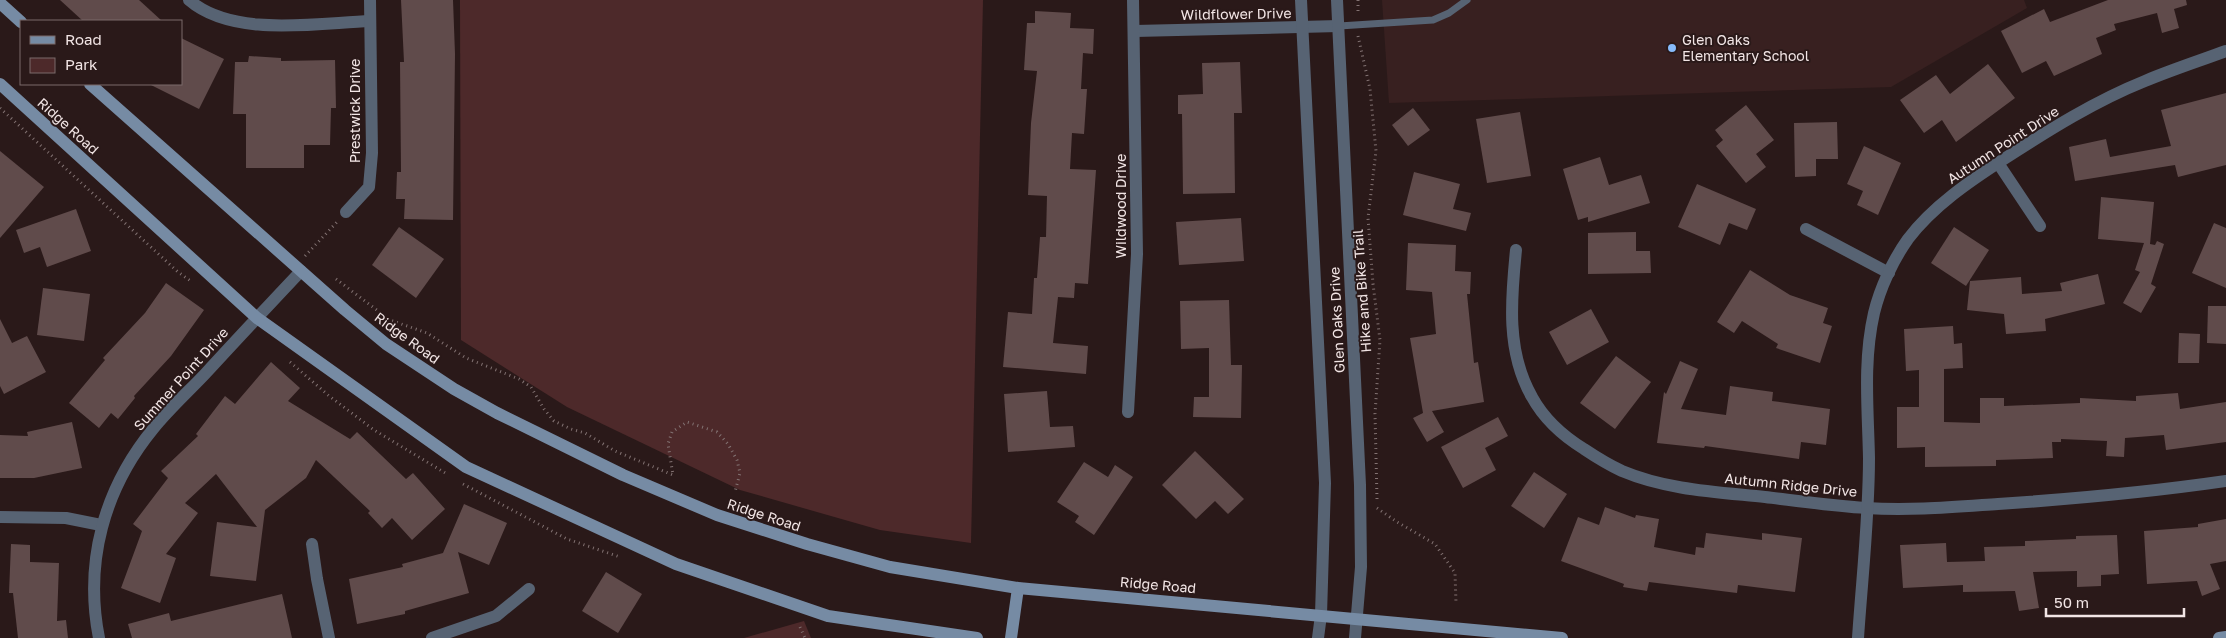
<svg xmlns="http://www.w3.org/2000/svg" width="2226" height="638" font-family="'Golos Text',sans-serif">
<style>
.built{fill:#382020}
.green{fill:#4d292a}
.building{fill:#604b4b}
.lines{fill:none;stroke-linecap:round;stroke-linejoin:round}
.path{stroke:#837373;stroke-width:3;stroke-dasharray:1 4;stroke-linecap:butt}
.service{stroke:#576373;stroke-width:7}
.minor{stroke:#576373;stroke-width:12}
.tertiary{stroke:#576373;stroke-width:12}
.secondary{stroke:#768ba4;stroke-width:12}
.poi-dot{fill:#87bbfb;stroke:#2a1919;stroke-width:2}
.labels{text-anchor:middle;stroke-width:4;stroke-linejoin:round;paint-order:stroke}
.street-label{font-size:14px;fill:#f2e5e5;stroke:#2a1919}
.poi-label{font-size:14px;fill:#f2e5e5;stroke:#2a1919;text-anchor:start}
</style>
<rect width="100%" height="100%" fill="#2a1919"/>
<path class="built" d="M 1382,0 L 2024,0 L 2027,8 L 1891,87 L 1389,103 Z"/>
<g class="green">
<path d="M 460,0 L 983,0 L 971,543 L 880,530 L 740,490 L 567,407 L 461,340 Z"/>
<path d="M 804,621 L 811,638 L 744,638 Z"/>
</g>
<g class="building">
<path d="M 60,0 L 139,0 L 162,21 L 83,21 Z"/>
<path d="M 401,0 L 453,0 L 455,54 L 453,220 L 404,219 L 405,199 L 396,199 L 397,172 L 401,172 L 400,62 L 404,62 Z"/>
<path d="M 2108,0 L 2186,0 L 2187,5 L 2174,9 L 2179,28 L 2162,33 L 2157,13 L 2114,24 L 2116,30 L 2096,38 L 2102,54 L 2054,76 L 2046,61 L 2022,73 L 2001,31 L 2044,9 L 2050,22 Z"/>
<path d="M 1035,11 L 1071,13 L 1070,28 L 1094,29 L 1093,54 L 1083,53 L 1081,89 L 1087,89 L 1084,134 L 1072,133 L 1070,169 L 1096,170 L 1088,284 L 1075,283 L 1074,298 L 1058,297 L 1053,343 L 1088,346 L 1086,374 L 1003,367 L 1008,312 L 1032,314 L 1034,278 L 1037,278 L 1040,237 L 1046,237 L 1047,196 L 1028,195 L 1031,123 L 1037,71 L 1024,70 L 1027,23 L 1035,23 Z"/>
<path d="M 181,38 L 224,59 L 199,109 L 149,84 L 181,84 Z"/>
<path d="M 249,56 L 281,58 L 281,61 L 335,60 L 336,108 L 331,108 L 330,145 L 304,145 L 304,168 L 246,168 L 246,114 L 233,114 L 235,62 L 248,62 Z"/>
<path d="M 1240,62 L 1242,113 L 1234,113 L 1235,193 L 1183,194 L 1182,114 L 1178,114 L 1178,95 L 1203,94 L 1202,63 Z"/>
<path d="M 1988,64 L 2015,98 L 1956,142 L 1942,120 L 1924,133 L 1900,100 L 1936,75 L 1950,94 Z"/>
<path d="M 2226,93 L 2226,165 L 2178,177 L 2175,165 L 2075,181 L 2069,147 L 2106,139 L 2110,157 L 2171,146 L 2161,110 Z"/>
<path d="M 1746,105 L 1774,140 L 1756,154 L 1766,167 L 1746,183 L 1716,146 L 1723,140 L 1715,130 Z"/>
<path d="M 1413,108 L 1430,130 L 1408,146 L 1392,125 Z"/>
<path d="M 1520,112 L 1531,176 L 1487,183 L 1476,119 Z"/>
<path d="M 1837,122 L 1838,159 L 1816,159 L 1816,176 L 1795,177 L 1794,123 Z"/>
<path d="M 1864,146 L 1901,163 L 1878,215 L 1857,205 L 1863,191 L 1847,184 Z"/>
<path d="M 0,151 L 44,187 L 0,238 Z"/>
<path d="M 1600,157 L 1609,185 L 1641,175 L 1650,203 L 1588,222 L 1588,217 L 1578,220 L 1563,169 Z"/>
<path d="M 1414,172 L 1460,184 L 1453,209 L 1471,213 L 1466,231 L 1403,215 Z"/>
<path d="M 1697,184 L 1756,209 L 1747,230 L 1729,223 L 1720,245 L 1678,227 Z"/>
<path d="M 2101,197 L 2154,202 L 2150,244 L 2155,245 L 2157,241 L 2164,244 L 2151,284 L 2156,287 L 2141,313 L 2123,303 L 2140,272 L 2135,270 L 2144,243 L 2098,239 Z"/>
<path d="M 76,209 L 91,251 L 47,267 L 40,247 L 24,253 L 16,230 Z"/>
<path d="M 1241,218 L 1244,261 L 1179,265 L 1176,222 Z"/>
<path d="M 2214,223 L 2226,228 L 2226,288 L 2192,273 Z"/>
<path d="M 399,227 L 444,259 L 416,298 L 372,265 Z"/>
<path d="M 1954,227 L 1989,250 L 1966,286 L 1931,263 Z"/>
<path d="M 1636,232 L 1636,251 L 1650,251 L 1651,273 L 1588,274 L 1588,233 Z"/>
<path d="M 1408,243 L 1456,245 L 1455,271 L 1471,272 L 1470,294 L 1467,294 L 1474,363 L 1478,362 L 1484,402 L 1432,411 L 1444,432 L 1427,442 L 1413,418 L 1423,413 L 1410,338 L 1436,334 L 1432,292 L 1406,290 Z"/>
<path d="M 1750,270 L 1790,295 L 1828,308 L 1823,323 L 1832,326 L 1820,363 L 1776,348 L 1778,344 L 1742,321 L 1734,333 L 1717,322 Z"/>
<path d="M 2098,274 L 2105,304 L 2045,319 L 2046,331 L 2006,334 L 2004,314 L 1967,310 L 1970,281 L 2021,277 L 2022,294 L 2062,291 L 2060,283 Z"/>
<path d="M 166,283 L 204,310 L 171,356 L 134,396 L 135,398 L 118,419 L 111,413 L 99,428 L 69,403 L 105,360 L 103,358 L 145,313 Z"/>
<path d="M 43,288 L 90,294 L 84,341 L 37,335 Z"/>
<path d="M 1229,300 L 1231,365 L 1242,365 L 1241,418 L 1193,417 L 1194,397 L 1209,397 L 1209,348 L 1181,349 L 1180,301 Z"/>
<path d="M 2208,306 L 2226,306 L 2226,344 L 2207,343 Z"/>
<path d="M 1591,309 L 1609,342 L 1567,365 L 1549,332 Z"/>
<path d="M 0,319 L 12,343 L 27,336 L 46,372 L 4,394 L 0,386 Z"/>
<path d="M 1953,326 L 1954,344 L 1962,343 L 1963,368 L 1944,369 L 1944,422 L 1980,423 L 1980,398 L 2004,398 L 2004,406 L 2080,403 L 2080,398 L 2136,401 L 2136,396 L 2178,393 L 2180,409 L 2226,402 L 2226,442 L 2166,450 L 2164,435 L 2125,438 L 2124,457 L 2106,456 L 2107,441 L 2061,439 L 2061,442 L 2052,442 L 2053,458 L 1996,460 L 1996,466 L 1925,467 L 1925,447 L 1897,448 L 1897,407 L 1919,407 L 1919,370 L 1906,371 L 1904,329 Z"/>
<path d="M 2179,333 L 2200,334 L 2199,363 L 2178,363 Z"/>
<path d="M 1616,356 L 1651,382 L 1615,429 L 1580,403 Z"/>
<path d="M 1680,361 L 1698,369 L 1681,409 L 1726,415 L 1730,386 L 1773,392 L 1772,401 L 1830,409 L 1826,445 L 1801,442 L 1799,459 L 1705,446 L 1704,448 L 1657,443 L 1664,392 L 1666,394 Z"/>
<path d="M 271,362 L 300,388 L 288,401 L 350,439 L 357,432 L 406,479 L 413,473 L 445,509 L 412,540 L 392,518 L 382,528 L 368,513 L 370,511 L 316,460 L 306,478 L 265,510 L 256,581 L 210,576 L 217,522 L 257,527 L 216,474 L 185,503 L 198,513 L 166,554 L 176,558 L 160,603 L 121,588 L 142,531 L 133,524 L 168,478 L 161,471 L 198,436 L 196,434 L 225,396 L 235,404 Z"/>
<path d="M 1047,391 L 1050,427 L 1073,426 L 1075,447 L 1008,452 L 1004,394 Z"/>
<path d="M 1498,417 L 1508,436 L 1485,448 L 1496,470 L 1463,488 L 1441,447 Z"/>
<path d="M 72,422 L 82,468 L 34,478 L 0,478 L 0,435 L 28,436 L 27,432 Z"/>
<path d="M 1195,451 L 1244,499 L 1228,514 L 1215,501 L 1196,519 L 1162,485 Z"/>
<path d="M 1084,462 L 1108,477 L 1115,465 L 1133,477 L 1094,535 L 1075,522 L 1079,516 L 1057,502 Z"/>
<path d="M 1534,472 L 1567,494 L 1544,528 L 1511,506 Z"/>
<path d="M 464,504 L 507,523 L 489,565 L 458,552 L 469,593 L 405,611 L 405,614 L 357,624 L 349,579 L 403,567 L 402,564 L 443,553 Z"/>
<path d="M 1605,507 L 1635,518 L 1636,515 L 1659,519 L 1654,547 L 1695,555 L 1696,547 L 1704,548 L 1706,533 L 1762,540 L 1762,533 L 1802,538 L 1795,592 L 1738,585 L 1737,593 L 1649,582 L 1647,591 L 1623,587 L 1624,584 L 1561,561 L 1578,517 L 1599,525 Z"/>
<path d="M 2226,519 L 2226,561 L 2210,564 L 2220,589 L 2202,596 L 2197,581 L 2147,584 L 2144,531 L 2198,527 L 2198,524 Z"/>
<path d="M 2117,535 L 2119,574 L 2101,575 L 2101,586 L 2077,587 L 2077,571 L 2033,572 L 2039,608 L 2019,611 L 2015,591 L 1963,592 L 1963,585 L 1903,588 L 1900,545 L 1946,543 L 1947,562 L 1985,561 L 1984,547 L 2025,546 L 2025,541 L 2076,539 L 2076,536 Z"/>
<path d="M 11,544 L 30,545 L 30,562 L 59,563 L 57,621 L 66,620 L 68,638 L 18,638 L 13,593 L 9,593 Z"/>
<path d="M 606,572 L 642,594 L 618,633 L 582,611 Z"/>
<path d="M 282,594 L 292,638 L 132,638 L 128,624 L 169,613 L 171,621 Z"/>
</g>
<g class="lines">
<g class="path">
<path d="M 1358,0 L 1358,14"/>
<path d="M 1358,36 L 1370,89 L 1376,151 L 1368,218 L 1373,284 L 1380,340 L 1375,414 L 1377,499"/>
<path d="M 0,108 L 178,272 L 192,282"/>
<path d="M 305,256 L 337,222"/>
<path d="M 336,279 L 390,320 L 427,333 L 466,358 L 519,379 L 531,387 L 544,409 L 554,421 L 571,429 L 585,433 L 615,451 L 673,475 L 668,444 L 672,432 L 687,422 L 717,432 L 728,444 L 737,460 L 740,473 L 735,492"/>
<path d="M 290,362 L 328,395 L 374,430 L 447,474"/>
<path d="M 463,484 L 567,539 L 620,557"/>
<path d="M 1377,508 L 1397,522 L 1435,544 L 1455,573 L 1456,603"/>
<path d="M 800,627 L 805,638"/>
</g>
<path class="service" d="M 1339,26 L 1433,20 L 1449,13 L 1467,0"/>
<g class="minor">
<path d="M 189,0 C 233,38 316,23 370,21"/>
<path d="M 1135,31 L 1339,26"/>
<path d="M 1998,163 L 2040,226"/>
<path d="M 346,212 L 369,187 L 372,153 L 370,0"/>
<path d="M 1806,229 L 1889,273"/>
<path d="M 1516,250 C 1511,299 1506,352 1532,397 C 1544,419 1563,436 1584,449 C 1596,457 1609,465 1622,471 C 1667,490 1717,492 1765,497 C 1798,501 1832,506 1866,508 C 1909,511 1954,507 1998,504 C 2074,499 2150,492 2226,481"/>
<path d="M 1128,412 L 1137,254 L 1133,0"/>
<path d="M 0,517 L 66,518 L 101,525"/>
<path d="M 312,544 L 317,579 L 329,638"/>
<path d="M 99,638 C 84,562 104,489 153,429 C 169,409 188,392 205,374 C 237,339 269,305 301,271"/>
<path d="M 432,638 L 496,616 L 529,589"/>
<path d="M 1858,638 C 1862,578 1869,518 1869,458 C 1868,409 1863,361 1874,313 C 1880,288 1893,260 1908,239 C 1933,206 1970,181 2004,159 C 2049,130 2095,101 2145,81 C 2171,70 2199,61 2226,51"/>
</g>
<g class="tertiary">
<path d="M 1301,0 L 1325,483 L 1321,615 L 1318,638"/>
<path d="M 1337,0 L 1360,485 L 1361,567 L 1355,638"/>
</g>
<g class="secondary">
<path d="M 0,3 L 21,22"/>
<path d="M 0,84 L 257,318 L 466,467 L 676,564 L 828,616 L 977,638"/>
<path d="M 90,84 L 345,310 L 386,344 L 454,389 L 497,413 L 623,475 L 717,515 L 807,544 L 890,567 L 1018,588 L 1562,638"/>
<path d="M 1011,638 L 1018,588"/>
<path d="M 2219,638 L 2226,637"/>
</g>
</g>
<circle class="poi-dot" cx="1672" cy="48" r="5"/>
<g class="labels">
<g class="street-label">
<text transform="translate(1236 14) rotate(-1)" y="5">Wildflower Drive</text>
<text transform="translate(355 111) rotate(-90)" y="5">Prestwick Drive</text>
<text transform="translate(68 126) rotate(42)" y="5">Ridge Road</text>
<text transform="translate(2003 145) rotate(-33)" y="5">Autumn Point Drive</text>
<text transform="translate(1121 206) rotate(-90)" y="5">Wildwood Drive</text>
<text transform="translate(1362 291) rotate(-94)" y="5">Hike and Bike Trail</text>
<text transform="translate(1337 320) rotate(-93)" y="5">Glen Oaks Drive</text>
<text transform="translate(407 338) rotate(36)" y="5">Ridge Road</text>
<text transform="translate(181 379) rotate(-48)" y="5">Summer Point Drive</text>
<text transform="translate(1791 485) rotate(6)" y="5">Autumn Ridge Drive</text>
<text transform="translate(764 515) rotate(18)" y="5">Ridge Road</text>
<text transform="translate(1158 585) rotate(5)" y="5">Ridge Road</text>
</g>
<g class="poi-label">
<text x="1682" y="45">Glen Oaks<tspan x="1682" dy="16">Elementary School</tspan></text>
</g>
</g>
<rect x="20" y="20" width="162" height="65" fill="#2a1919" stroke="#7a6b6b"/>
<rect x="30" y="36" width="25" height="8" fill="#768ba4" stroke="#7a6b6b"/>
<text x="65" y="45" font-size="15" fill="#f2e5e5">Road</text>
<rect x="30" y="58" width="25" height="15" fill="#4d292a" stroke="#7a6b6b"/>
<text x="65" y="70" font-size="15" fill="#f2e5e5">Park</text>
<path d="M2046 608v8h138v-8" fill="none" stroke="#f2e5e5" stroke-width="2.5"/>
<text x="2054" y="608" font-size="15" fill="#f2e5e5" stroke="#2a1919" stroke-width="4" paint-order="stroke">50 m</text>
</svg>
